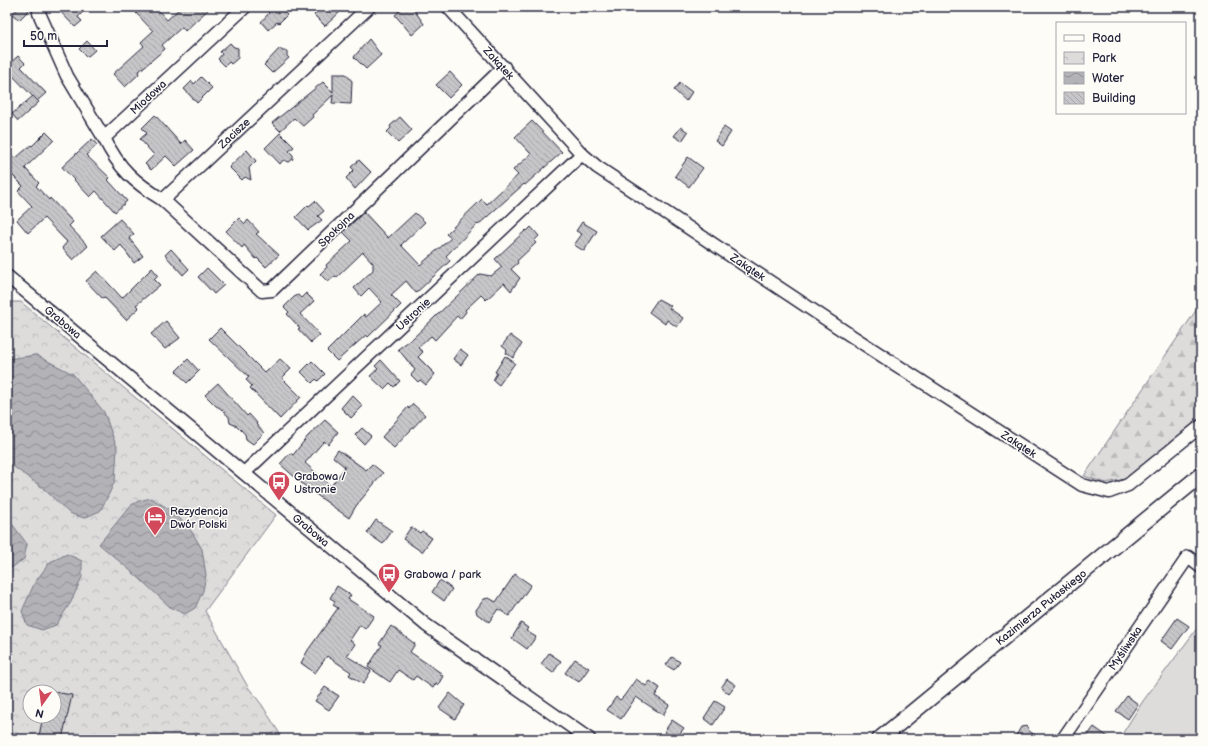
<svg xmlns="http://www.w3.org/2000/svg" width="1208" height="746" font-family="'Balsamiq Sans',sans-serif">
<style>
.grass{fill:#dddcdb;stroke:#807f8b}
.forest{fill:url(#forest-firs);stroke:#807f8b}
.park{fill:url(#park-crowns);stroke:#807f8b;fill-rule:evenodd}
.water{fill:url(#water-waves);stroke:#787885}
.building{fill:url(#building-back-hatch);stroke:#22223b}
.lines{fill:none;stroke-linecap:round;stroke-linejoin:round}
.minor-casing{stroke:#22223b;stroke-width:15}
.major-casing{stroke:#22223b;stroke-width:18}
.minor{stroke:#fdfcf7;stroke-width:12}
.major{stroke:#fdfcf7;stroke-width:15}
.labels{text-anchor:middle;stroke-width:3;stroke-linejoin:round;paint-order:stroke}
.street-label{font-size:11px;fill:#22223b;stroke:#fdfcf7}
.poi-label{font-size:11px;fill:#22223b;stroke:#fdfcf7;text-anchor:start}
</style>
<defs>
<pattern id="forest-firs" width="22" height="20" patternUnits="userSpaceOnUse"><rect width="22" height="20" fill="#dddcdb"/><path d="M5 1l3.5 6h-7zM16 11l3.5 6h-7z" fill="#bdbcbd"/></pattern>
<pattern id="park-crowns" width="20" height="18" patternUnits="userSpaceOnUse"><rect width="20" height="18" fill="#dddcdb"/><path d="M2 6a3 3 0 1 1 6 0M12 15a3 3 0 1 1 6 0" fill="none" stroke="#bdbcbd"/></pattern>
<pattern id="water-waves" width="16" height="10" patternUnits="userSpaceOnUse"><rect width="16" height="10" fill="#b2b2b7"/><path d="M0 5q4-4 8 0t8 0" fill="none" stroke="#909096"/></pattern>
<pattern id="building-back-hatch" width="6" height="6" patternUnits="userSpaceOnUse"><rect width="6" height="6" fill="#c6c6c8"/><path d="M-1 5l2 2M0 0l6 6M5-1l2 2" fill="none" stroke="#aaaaad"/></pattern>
</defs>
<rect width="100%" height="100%" fill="#fdfcf7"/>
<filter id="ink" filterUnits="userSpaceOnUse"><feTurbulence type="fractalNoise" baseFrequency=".025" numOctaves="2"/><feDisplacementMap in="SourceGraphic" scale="8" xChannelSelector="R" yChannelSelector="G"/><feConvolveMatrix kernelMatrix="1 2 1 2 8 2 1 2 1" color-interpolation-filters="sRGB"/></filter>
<g filter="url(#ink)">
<path class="grass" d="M 1201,623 L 1201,739 L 1119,739 L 1143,701 Z"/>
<path class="forest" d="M 1201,303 L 1201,417 L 1125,479 L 1106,483 L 1084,476 Z"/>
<path class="park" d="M 10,302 L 21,302 L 276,515 L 205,611 L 248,687 L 262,705 L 283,739 L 7,739 L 7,304 ZM 30,692 L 54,692 L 54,716 L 30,716 Z"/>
<g class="water">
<path d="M 36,355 L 73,374 L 104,412 L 117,448 L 115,481 L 107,498 L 100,511 L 84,518 L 69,513 L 43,488 L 7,462 L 7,359 Z"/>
<path d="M 151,498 L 174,512 L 192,532 L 202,549 L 206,575 L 203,591 L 195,608 L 185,614 L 171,608 L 139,578 L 99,544 L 131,505 L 139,501 Z"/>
<path d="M 7,517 L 27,544 L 24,559 L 7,571 Z"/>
<path d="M 67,554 L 82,561 L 82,577 L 71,602 L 56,625 L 42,630 L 27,625 L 22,611 L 35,582 L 50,562 Z"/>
</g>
<g class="building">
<path d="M 20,7 L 32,7 L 19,20 L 12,14 Z"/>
<path d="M 56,7 L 78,7 L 83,12 L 78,17 L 82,21 L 75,27 Z"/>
<path d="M 142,7 L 155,7 L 167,20 L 181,7 L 211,7 L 185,31 L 182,27 L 162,45 L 165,49 L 138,72 L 139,74 L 125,87 L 113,74 L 144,46 L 141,42 L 153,31 L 136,13 Z"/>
<path d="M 263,7 L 280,7 L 287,15 L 279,23 L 277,22 L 268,30 L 261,22 L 269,13 Z"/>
<path d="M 322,7 L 335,7 L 340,12 L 325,26 L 314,15 Z"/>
<path d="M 404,7 L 412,7 L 424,24 L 412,35 L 395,15 Z"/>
<path d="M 369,39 L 381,55 L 366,69 L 354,57 Z"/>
<path d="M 87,41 L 95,50 L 87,57 L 79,49 Z"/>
<path d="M 230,43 L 234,47 L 238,48 L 238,58 L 231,64 L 229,62 L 225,66 L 218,59 L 222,54 L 220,52 Z"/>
<path d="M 280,48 L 282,51 L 287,51 L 287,56 L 289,58 L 272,73 L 264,65 Z"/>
<path d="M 18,56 L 25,63 L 21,67 L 46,93 L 37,101 L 12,75 L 7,80 L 7,66 Z"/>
<path d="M 450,72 L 462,85 L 449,98 L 436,85 Z"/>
<path d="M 333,74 L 346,74 L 352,81 L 351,104 L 332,103 L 333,95 L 312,115 L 313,117 L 303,126 L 294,118 L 280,131 L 272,123 L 323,82 L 333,92 Z"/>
<path d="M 201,77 L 212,88 L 197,103 L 184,89 L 192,81 L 194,84 Z"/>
<path d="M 680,83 L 692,92 L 686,101 L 674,90 Z"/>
<path d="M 33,96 L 39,102 L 18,121 L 12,114 Z"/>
<path d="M 155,115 L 181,144 L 185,140 L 194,150 L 176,166 L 166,156 L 151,170 L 145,164 L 154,155 L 140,139 L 147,133 L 142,128 Z"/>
<path d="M 400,117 L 412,130 L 398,143 L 387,132 L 391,128 L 390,126 Z"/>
<path d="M 532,121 L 562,152 L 525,185 L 524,184 L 478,225 L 477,224 L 446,256 L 450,261 L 416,293 L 406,281 L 391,295 L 401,305 L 368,337 L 366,335 L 337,361 L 327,351 L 364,314 L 366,317 L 382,302 L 369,288 L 361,296 L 354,288 L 373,270 L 373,263 L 363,252 L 337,277 L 335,276 L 328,282 L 320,274 L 327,267 L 326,265 L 352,241 L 343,232 L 364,212 L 388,238 L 415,213 L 425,222 L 401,245 L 420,265 L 451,238 L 446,234 L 482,199 L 487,204 L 518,175 L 513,170 L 531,154 L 515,137 Z"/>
<path d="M 681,127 L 688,132 L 682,141 L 674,136 Z"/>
<path d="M 724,127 L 731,132 L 722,146 L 715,141 Z"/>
<path d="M 46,132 L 54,140 L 25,168 L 39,183 L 36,186 L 49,200 L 50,198 L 73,222 L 69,226 L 88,246 L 73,260 L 62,248 L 67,242 L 44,218 L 28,233 L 17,220 L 32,206 L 18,191 L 23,186 L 7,170 L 7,162 L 14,156 L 16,158 L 31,145 L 32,146 Z"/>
<path d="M 280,133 L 294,147 L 289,151 L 293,155 L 293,159 L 289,162 L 283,160 L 280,164 L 265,148 Z"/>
<path d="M 92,139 L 97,145 L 86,155 L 110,178 L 108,180 L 127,201 L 115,212 L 96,191 L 90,197 L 62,167 Z"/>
<path d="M 247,150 L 256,161 L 249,168 L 251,180 L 245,177 L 242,180 L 229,167 Z"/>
<path d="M 688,157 L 703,168 L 689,187 L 675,176 Z"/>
<path d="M 359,160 L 371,172 L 355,189 L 346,178 L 354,170 L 351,167 Z"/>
<path d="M 315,201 L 324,211 L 318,216 L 322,220 L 308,230 L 296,217 L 308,205 L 309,206 Z"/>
<path d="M 239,218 L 245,224 L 248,220 L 259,232 L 256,234 L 279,255 L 266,267 L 257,258 L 256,259 L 244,245 L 242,248 L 226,231 Z"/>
<path d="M 120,219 L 134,234 L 129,238 L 143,256 L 134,263 L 121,245 L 115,251 L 101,236 Z"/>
<path d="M 582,222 L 597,231 L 584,251 L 574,245 L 582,234 L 576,231 Z"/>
<path d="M 531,227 L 539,236 L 534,241 L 536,243 L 517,261 L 518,263 L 511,269 L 520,278 L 511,291 L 504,283 L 486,300 L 481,295 L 465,310 L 466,312 L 460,319 L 457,316 L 435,340 L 431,336 L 418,348 L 423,352 L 418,357 L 435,374 L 426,385 L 420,380 L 418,382 L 411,375 L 415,370 L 398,349 L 413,338 L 480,274 L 491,276 L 502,267 L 495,259 L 526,230 L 527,231 Z"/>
<path d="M 171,249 L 189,269 L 183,275 L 165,255 Z"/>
<path d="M 152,268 L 158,275 L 154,279 L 160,285 L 136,305 L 139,308 L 126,320 L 104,297 L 102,298 L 86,281 L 97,271 L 122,298 Z"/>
<path d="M 207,268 L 224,285 L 214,294 L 198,277 Z"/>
<path d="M 306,293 L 314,301 L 300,314 L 320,335 L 311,343 L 298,329 L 300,328 L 287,314 L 289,312 L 284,307 L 294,297 L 298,295 L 301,298 Z"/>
<path d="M 658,299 L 671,306 L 669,308 L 683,318 L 677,327 L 667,320 L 665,324 L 649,312 Z"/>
<path d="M 166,321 L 180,338 L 165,349 L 151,334 Z"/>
<path d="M 220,328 L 265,373 L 280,359 L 291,369 L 282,378 L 301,397 L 280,419 L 250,388 L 252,386 L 246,380 L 249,377 L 209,339 Z"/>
<path d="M 510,335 L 522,344 L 513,358 L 506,353 L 507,350 L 502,346 Z"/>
<path d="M 460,349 L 468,355 L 461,365 L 453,359 Z"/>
<path d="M 505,356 L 515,363 L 499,385 L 493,380 L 497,373 L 495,372 Z"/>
<path d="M 188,359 L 199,371 L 187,383 L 176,371 Z"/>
<path d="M 381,360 L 400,381 L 394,387 L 390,383 L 384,389 L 370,376 L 378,369 L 375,366 Z"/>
<path d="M 312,361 L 325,374 L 318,381 L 316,379 L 312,383 L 301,372 Z"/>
<path d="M 218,383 L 247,416 L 249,414 L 257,423 L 256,424 L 264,433 L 253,444 L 246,439 L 245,434 L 237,426 L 230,423 L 229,417 L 220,408 L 216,406 L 205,395 Z"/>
<path d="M 352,395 L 363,406 L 351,418 L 341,408 Z"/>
<path d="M 413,404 L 425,415 L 394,448 L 382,437 L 408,407 L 409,409 Z"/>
<path d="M 325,420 L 338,432 L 328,445 L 324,441 L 305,463 L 331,486 L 345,467 L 333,457 L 338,450 L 366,470 L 372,464 L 383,473 L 356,506 L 349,518 L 307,488 L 280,464 L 290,453 L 293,455 L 308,436 Z"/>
<path d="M 362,428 L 371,436 L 364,444 L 355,435 Z"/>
<path d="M 376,520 L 392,531 L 383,544 L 367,533 Z"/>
<path d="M 411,527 L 420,533 L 422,531 L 432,538 L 422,552 L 403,539 Z"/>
<path d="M 515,574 L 531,585 L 509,616 L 498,609 L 489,622 L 477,614 L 476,610 L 484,599 L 489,598 L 496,602 Z"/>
<path d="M 440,580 L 452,589 L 444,601 L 432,592 Z"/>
<path d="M 337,586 L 351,595 L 348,599 L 374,616 L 365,629 L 360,625 L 350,640 L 355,644 L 347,656 L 371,671 L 363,684 L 349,675 L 351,672 L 327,656 L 315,673 L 301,663 L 308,650 L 338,608 L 333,605 L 335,601 L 330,598 Z"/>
<path d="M 1177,618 L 1189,626 L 1172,649 L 1161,641 Z"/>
<path d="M 521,623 L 528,628 L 526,631 L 536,637 L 527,649 L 512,638 Z"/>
<path d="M 391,626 L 415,644 L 410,652 L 441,673 L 440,674 L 443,676 L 438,685 L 436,683 L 433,688 L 416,676 L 413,680 L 398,670 L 390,682 L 368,667 L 382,645 L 379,644 Z"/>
<path d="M 549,653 L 561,661 L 553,673 L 541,664 Z"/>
<path d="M 672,657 L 680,662 L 674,670 L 666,665 Z"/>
<path d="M 575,659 L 589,668 L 579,682 L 565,673 Z"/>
<path d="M 636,679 L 646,686 L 650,681 L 660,688 L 655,696 L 669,705 L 663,715 L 636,697 L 621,719 L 607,710 L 616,697 L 620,700 L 624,696 Z"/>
<path d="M 727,679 L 736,685 L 729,694 L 721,688 Z"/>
<path d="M 325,687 L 339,696 L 329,710 L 315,701 Z"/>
<path d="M 54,692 L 72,695 L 62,739 L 39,736 L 43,716 L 54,716 Z"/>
<path d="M 450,693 L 464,705 L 455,719 L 439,708 Z"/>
<path d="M 1127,696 L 1138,704 L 1128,719 L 1116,711 Z"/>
<path d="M 715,701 L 725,707 L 713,725 L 704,718 Z"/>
<path d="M 672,720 L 684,728 L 676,739 L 664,732 Z"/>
<path d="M 1027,726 L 1029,731 L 1041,739 L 1014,739 L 1021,727 Z"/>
<path d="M 1094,727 L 1111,739 L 1085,739 Z"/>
</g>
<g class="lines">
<g class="minor-casing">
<g id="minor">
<path d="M 40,7 L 39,13 L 67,76 L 104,138 L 245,7"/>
<path d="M 448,7 L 582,154 L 597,167 L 850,335 L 1082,485 L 1109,492 L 1128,485 L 1201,426"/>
<path d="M 104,138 C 119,169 134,182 163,200 L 369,7"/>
<path d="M 163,200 L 262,291 L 272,290 L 504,67"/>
<path d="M 7,276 L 426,625 L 589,739"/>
<path d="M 244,473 L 582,154"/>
<path d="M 1063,739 L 1188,557 L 1201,567"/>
</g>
</g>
<g class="major-casing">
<path id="major" d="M 880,739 L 1201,475"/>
</g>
<use href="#minor" class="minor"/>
<use href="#major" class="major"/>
</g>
</g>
<defs>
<g id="bus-pin" transform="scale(1.15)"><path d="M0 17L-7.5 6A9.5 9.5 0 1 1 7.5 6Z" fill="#d1495b" stroke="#fdfcf7"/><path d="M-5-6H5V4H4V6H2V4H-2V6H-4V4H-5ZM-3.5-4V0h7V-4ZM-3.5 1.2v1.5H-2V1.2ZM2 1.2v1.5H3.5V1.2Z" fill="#fff"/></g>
<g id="hotel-pin" transform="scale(1.15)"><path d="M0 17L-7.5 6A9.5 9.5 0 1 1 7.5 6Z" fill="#d1495b" stroke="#fdfcf7"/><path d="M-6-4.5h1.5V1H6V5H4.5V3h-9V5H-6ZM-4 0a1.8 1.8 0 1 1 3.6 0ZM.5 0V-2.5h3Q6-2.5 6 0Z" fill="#fff"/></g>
</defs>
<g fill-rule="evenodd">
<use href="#bus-pin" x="279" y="482"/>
<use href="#hotel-pin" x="155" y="517"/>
<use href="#bus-pin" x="389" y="574"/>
</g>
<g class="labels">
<g class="street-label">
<text transform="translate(499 63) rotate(48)" y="4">Zakątek</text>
<text transform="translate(148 97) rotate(-43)" y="4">Miodowa</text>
<text transform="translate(234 133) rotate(-43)" y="4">Zacisze</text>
<text transform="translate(336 229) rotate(-44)" y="4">Spokojna</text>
<text transform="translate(748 267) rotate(34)" y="4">Zakątek</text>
<text transform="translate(413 314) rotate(-43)" y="4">Ustronie</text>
<text transform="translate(63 322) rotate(40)" y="4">Grabowa</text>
<text transform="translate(1019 444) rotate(33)" y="4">Zakątek</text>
<text transform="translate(311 530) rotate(40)" y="4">Grabowa</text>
<text transform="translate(1041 607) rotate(-39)" y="4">Kazimierza Pułaskiego</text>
<text transform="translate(1125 648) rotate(-56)" y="4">Myśliwska</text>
</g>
<g class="poi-label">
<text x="294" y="480">Grabowa /<tspan x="294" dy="13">Ustronie</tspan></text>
<text x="170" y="515">Rezydencja<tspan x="170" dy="13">Dwór Polski</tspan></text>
<text x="404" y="578">Grabowa / park</text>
</g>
</g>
<rect width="1208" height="746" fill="none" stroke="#fdfcf7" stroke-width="24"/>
<rect x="12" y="12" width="1184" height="722" fill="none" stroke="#22223b" stroke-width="1.5" filter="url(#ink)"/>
<rect x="1056" y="22" width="130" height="92" fill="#fdfcf7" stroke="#a5a5ac"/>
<rect x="1064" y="35" width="20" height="6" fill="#fdfcf7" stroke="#a5a5ac"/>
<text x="1092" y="42" font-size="12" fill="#22223b">Road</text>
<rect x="1064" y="52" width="20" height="12" fill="url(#park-crowns)" stroke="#a5a5ac"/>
<text x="1092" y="62" font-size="12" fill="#22223b">Park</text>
<rect x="1064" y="72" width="20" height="12" fill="url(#water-waves)" stroke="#a5a5ac"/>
<text x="1092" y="82" font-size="12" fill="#22223b">Water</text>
<rect x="1064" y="92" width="20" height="12" fill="url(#building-back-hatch)" stroke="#a5a5ac"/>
<text x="1092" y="102" font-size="12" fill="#22223b">Building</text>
<g transform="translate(42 704) rotate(194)"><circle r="19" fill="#fdfcf7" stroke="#a5a5ac"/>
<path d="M0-3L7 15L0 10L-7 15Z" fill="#d1495b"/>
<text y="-6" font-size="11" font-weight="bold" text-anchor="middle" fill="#22223b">N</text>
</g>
<path d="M24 40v6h83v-6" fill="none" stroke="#22223b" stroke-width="2"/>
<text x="30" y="40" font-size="12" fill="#22223b" stroke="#fdfcf7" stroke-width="3" paint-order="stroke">50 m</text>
</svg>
